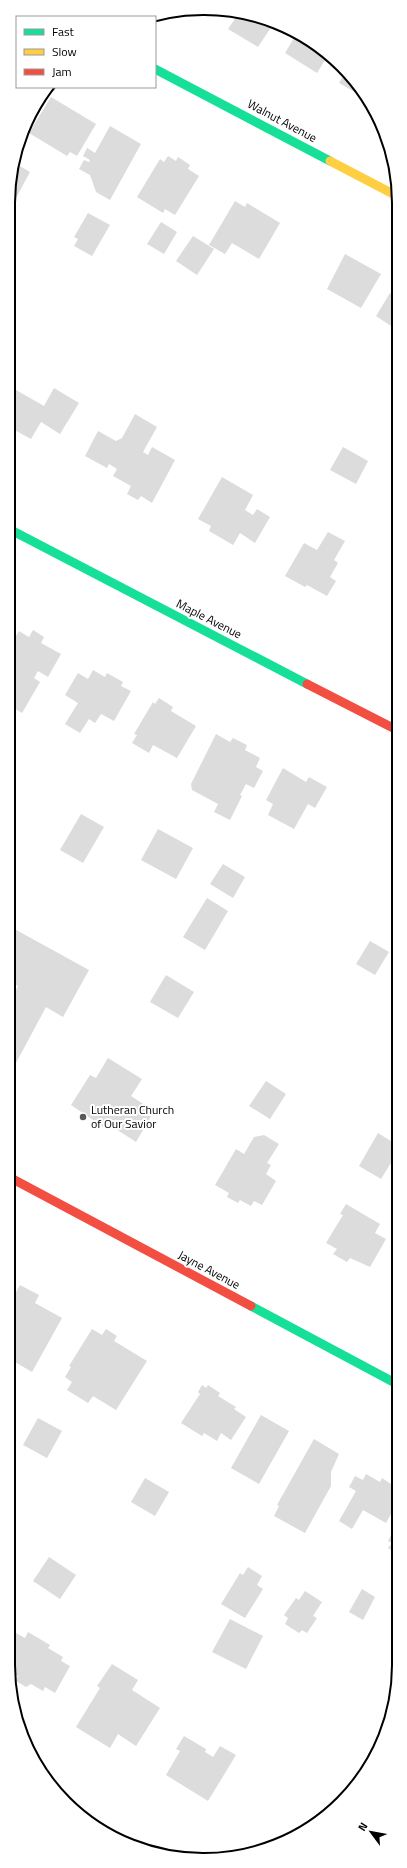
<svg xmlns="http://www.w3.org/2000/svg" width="407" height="1868" font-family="'Titillium Web',sans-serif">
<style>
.building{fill:#dcdcdc}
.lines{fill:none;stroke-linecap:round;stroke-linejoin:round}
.fast{stroke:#16e098;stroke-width:9}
.slow{stroke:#ffcf43;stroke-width:9}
.jam{stroke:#f24e42;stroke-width:9}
.poi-dot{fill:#595959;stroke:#fff;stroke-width:1.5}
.labels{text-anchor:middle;stroke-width:4;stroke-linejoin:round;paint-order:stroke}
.street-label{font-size:12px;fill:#000;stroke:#fff}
.poi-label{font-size:12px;fill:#000;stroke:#fff;text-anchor:start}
.rim{fill:none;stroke:#000;stroke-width:2}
</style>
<rect width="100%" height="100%" fill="#fff"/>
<g class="building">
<path d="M 239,13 L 274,23 L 258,47 L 228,29 Z"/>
<path d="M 297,33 L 328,55 L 317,73 L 285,53 Z"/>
<path d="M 346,71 L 365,98 L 339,83 Z"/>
<path d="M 51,97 L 96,124 L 77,156 L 70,152 L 67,156 L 29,133 Z"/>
<path d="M 110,126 L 141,144 L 110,200 L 96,192 L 90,175 L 79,169 L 84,160 L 89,162 L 90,160 L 83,156 L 87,148 L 95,153 Z"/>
<path d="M 168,156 L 176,161 L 178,157 L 190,165 L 188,169 L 199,176 L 175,215 L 165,209 L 163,213 L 137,197 L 160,159 L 164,162 Z"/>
<path d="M 15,163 L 30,172 L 16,198 L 12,195 L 10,199 L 10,178 Z"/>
<path d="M 235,201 L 245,207 L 247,203 L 280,223 L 259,259 L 232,243 L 225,254 L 209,245 Z"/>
<path d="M 88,213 L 110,225 L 92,256 L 74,246 L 78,239 L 74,237 Z"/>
<path d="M 161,222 L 177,232 L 164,254 L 147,244 Z"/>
<path d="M 193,236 L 214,249 L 197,275 L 176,261 Z"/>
<path d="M 345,254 L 381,274 L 361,308 L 327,289 Z"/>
<path d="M 390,293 L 397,298 L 397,316 L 391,326 L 376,316 Z"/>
<path d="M 9,386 L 44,406 L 54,388 L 79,403 L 60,434 L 41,422 L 31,439 L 9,427 Z"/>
<path d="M 135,414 L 157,427 L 143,452 L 148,455 L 152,447 L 175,460 L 152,503 L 141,496 L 138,500 L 127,494 L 131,486 L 113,476 L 117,469 L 109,464 L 107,468 L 85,456 L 98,431 L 116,441 L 122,438 Z"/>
<path d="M 343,447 L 368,461 L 356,484 L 330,470 Z"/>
<path d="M 222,477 L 253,495 L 245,510 L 253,515 L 257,509 L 270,517 L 255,543 L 240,533 L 233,545 L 209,531 L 211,526 L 198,519 Z"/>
<path d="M 328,532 L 345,541 L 334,560 L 338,563 L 330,577 L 336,581 L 327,596 L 307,585 L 305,587 L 285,576 L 304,543 L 317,550 Z"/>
<path d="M 33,630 L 44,637 L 41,643 L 61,654 L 48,677 L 38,671 L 34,678 L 40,682 L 22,713 L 9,705 L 9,648 L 19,631 L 29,637 Z"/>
<path d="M 93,670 L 105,677 L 107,673 L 123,682 L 121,686 L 131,691 L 114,721 L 101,714 L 95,723 L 89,719 L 80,733 L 65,724 L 78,703 L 65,695 L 78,673 L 88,679 Z"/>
<path d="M 159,698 L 173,707 L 171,711 L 196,726 L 177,758 L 153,745 L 149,753 L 132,743 L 137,735 L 134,734 L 153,702 L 155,704 Z"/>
<path d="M 216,734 L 230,742 L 233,738 L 247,745 L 245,750 L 260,758 L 256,767 L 263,771 L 254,788 L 246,784 L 240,795 L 242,796 L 230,820 L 214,812 L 218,804 L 192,790 L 191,784 Z"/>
<path d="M 283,768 L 306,782 L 309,777 L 327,787 L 315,808 L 308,804 L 294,829 L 268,815 L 273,804 L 266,800 Z"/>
<path d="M 81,814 L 104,827 L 83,863 L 60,850 Z"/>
<path d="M 158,829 L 193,848 L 176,879 L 141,860 Z"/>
<path d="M 223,864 L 245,877 L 233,898 L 210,884 Z"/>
<path d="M 207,898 L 228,911 L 205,950 L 183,937 Z"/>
<path d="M 9,926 L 89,970 L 63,1017 L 46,1007 L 9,1076 L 9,1004 L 18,986 L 9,981 Z"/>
<path d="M 370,941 L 389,952 L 375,975 L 356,964 Z"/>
<path d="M 166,975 L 194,992 L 178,1018 L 150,1002 Z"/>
<path d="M 108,1058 L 142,1079 L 131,1096 L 154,1111 L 136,1142 L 108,1124 L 105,1128 L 71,1105 L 90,1075 L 96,1078 Z"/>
<path d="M 266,1081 L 286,1094 L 270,1119 L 249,1106 Z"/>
<path d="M 378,1133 L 397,1145 L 397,1153 L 381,1179 L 359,1166 Z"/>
<path d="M 264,1135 L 279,1144 L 267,1163 L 271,1165 L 266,1174 L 276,1181 L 262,1205 L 254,1201 L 251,1206 L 240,1200 L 238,1203 L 227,1197 L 229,1193 L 215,1185 L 236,1149 L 244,1154 L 254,1137 Z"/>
<path d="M 346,1204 L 380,1224 L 375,1233 L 386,1239 L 370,1267 L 350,1258 L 347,1262 L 333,1254 L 337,1249 L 326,1243 L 343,1215 L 340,1214 Z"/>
<path d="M 20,1285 L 39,1295 L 35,1303 L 62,1318 L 32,1372 L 8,1358 L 8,1307 Z"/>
<path d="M 92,1329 L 102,1335 L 106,1329 L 117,1336 L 114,1341 L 147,1361 L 116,1410 L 93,1396 L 88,1403 L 67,1390 L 72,1382 L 65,1377 L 71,1367 L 69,1366 Z"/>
<path d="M 202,1385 L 206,1388 L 208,1385 L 220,1393 L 218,1396 L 236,1407 L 234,1409 L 246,1417 L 231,1440 L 221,1433 L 217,1441 L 204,1433 L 202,1436 L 181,1423 L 200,1394 L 198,1392 Z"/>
<path d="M 261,1415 L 289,1431 L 259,1484 L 231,1468 Z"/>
<path d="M 38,1418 L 62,1431 L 47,1458 L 23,1445 Z"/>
<path d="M 314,1439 L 339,1454 L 331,1472 L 331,1486 L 305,1533 L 274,1516 L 279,1506 L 277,1505 Z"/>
<path d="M 366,1474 L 380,1482 L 382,1478 L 397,1488 L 397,1503 L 386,1523 L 363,1510 L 352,1529 L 339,1521 L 356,1491 L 349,1487 L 355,1476 L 363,1480 Z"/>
<path d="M 145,1478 L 169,1492 L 155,1516 L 131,1502 Z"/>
<path d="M 397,1524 L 397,1554 L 388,1548 L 392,1543 L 388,1541 Z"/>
<path d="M 49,1557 L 76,1575 L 60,1599 L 33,1581 Z"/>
<path d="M 248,1567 L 262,1576 L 257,1585 L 263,1589 L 245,1618 L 221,1604 L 240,1573 L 243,1575 Z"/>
<path d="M 362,1589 L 375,1597 L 363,1620 L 349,1612 Z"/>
<path d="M 305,1591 L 322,1602 L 313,1616 L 317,1618 L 307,1633 L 302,1630 L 299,1633 L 285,1624 L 288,1618 L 284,1615 L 296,1598 L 299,1600 Z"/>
<path d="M 230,1619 L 263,1636 L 246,1669 L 212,1652 Z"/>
<path d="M 28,1632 L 50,1645 L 48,1648 L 63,1657 L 61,1661 L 70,1666 L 55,1693 L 45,1687 L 43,1691 L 31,1684 L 26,1687 L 16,1681 L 18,1676 L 9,1671 L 8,1648 L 16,1633 L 25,1638 Z"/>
<path d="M 112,1664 L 138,1680 L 132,1690 L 160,1708 L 136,1746 L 118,1734 L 110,1748 L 76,1727 L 100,1688 L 97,1686 Z"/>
<path d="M 184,1736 L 206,1749 L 205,1752 L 213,1757 L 220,1746 L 236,1755 L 208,1801 L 166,1775 L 180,1751 L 176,1749 Z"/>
</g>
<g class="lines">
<g class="fast">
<path d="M 155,69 L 330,161"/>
<path d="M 9,529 L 307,684"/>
<path d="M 251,1306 L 397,1384"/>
</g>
<path class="slow" d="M 330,161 L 397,196"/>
<g class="jam">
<path d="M 307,684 L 397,730"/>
<path d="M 9,1177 L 251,1306"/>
</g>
</g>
<circle class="poi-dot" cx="83" cy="1117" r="4"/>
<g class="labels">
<g class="street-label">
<text transform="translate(282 121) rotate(28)" y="4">Walnut Avenue</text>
<text transform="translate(209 619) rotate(27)" y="4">Maple Avenue</text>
<text transform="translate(209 1270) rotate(28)" y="4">Jayne Avenue</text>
</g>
<g class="poi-label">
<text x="91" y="1114">Lutheran Church<tspan x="91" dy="14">of Our Savior</tspan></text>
</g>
</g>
<path d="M0 0H407V1868H0ZM203 15H204A188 188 0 0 1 392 203V1665A188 188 0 0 1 204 1853H203A188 188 0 0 1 15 1665V203A188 188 0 0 1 203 15Z" fill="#fff" fill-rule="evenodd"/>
<path class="rim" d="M203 15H204A188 188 0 0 1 392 203V1665A188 188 0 0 1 204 1853H203A188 188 0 0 1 15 1665V203A188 188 0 0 1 203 15Z"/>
<rect x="16" y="16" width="140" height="72" fill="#ffffff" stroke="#999999"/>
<rect x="24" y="29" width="20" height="6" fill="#16e098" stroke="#999999"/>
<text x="52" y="36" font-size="12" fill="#000000">Fast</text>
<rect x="24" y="49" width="20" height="6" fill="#ffcf43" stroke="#999999"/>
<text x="52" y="56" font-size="12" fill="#000000">Slow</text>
<rect x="24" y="69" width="20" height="6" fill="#f24e42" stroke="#999999"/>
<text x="52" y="76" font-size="12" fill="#000000">Jam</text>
<g transform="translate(371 1832) rotate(302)" stroke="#ffffff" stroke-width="3" paint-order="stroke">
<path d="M0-3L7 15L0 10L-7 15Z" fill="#000000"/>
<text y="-6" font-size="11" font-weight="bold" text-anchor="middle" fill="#000000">N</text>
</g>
</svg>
